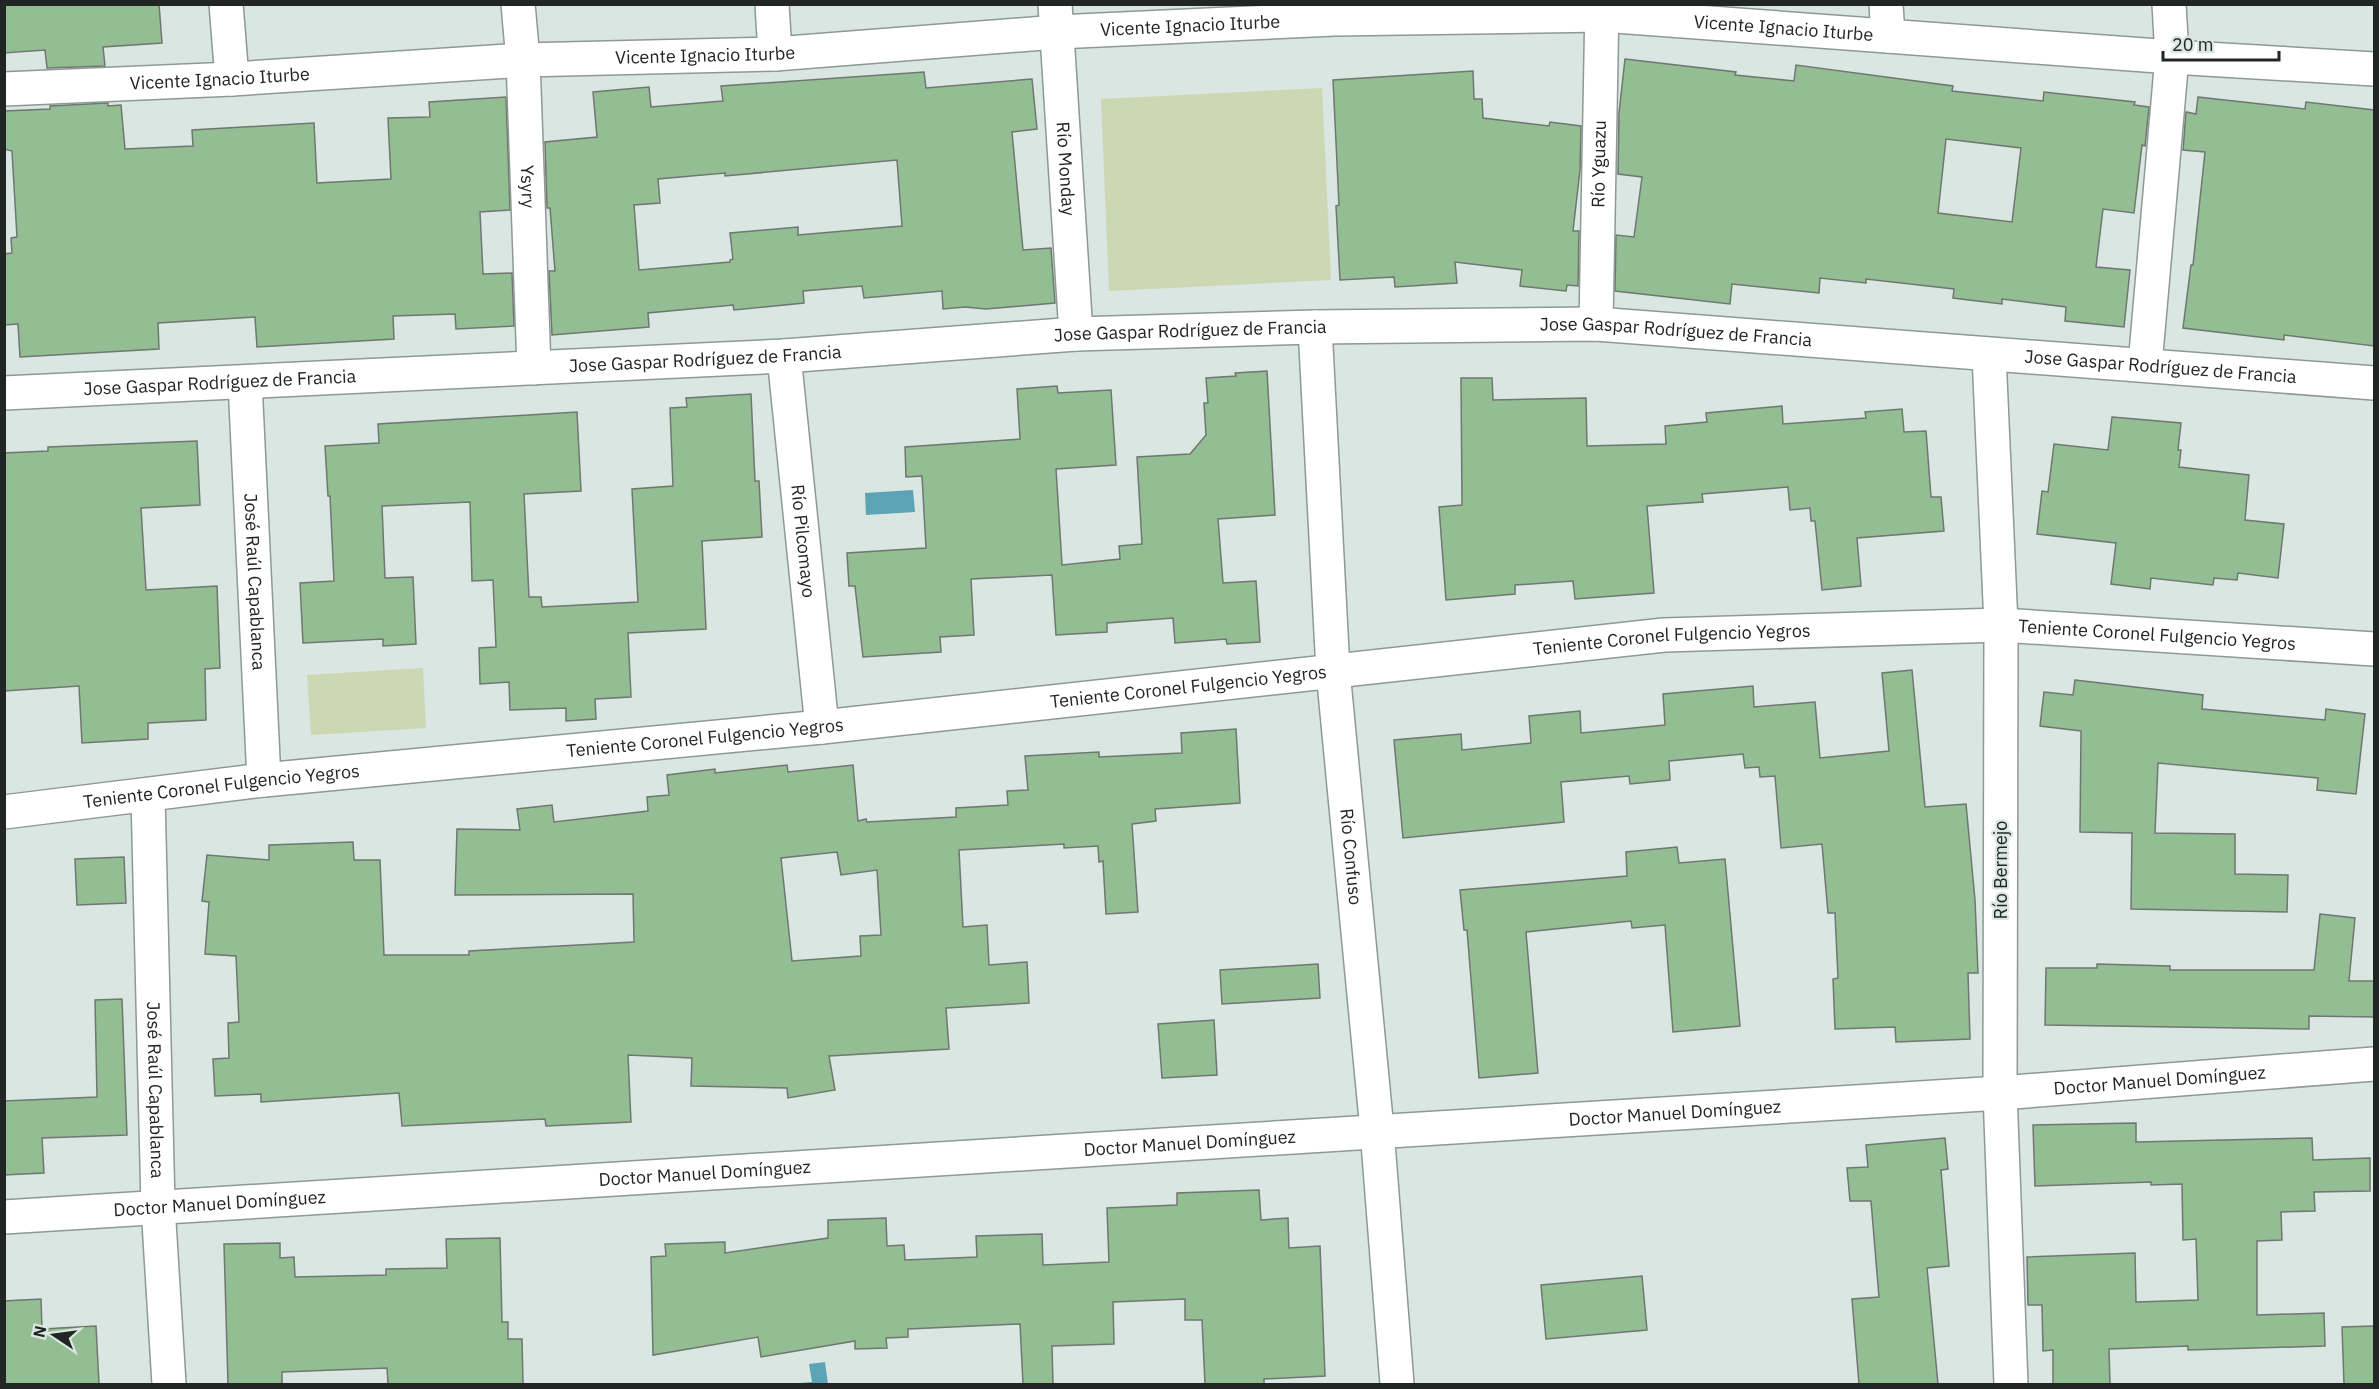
<svg xmlns="http://www.w3.org/2000/svg" width="2379" height="1389" font-family="'IBM Plex Sans',sans-serif">
<style>
.green{fill:#ccd7b3}
.water{fill:#5ca3b5}
.building{fill:#93be94;stroke:#707770;stroke-width:1.5;fill-rule:evenodd}
.lines{fill:none;stroke-linecap:round;stroke-linejoin:round}
.minor-casing{stroke:#8e9994;stroke-width:36}
.minor{stroke:#fff;stroke-width:33}
.labels{text-anchor:middle;stroke-width:4.5;stroke-linejoin:round;paint-order:stroke}
.street-label{font-size:18px;fill:#212624;stroke:#dae6e1}
</style>
<rect width="100%" height="100%" fill="#dae6e1"/>
<g class="green">
<path d="M 1322,88 L 1331,280 L 1109,291 L 1101,99 Z"/>
<path d="M 423,668 L 426,728 L 311,735 L 307,675 Z"/>
</g>
<g class="water">
<path d="M 913,490 L 915,512 L 866,515 L 865,493 Z"/>
<path d="M 825,1362 L 828,1384 L 787,1384 L 812,1382 L 809,1364 Z"/>
</g>
<g class="building">
<path d="M 4,4 L 159,4 L 162,43 L 103,47 L 105,66 L 47,68 L 45,50 L 4,53 Z"/>
<path d="M 1625,59 L 1736,72 L 1735,75 L 1794,81 L 1796,65 L 1953,86 L 1952,91 L 2043,101 L 2044,92 L 2135,102 L 2134,105 L 2149,107 L 2145,146 L 2142,145 L 2134,213 L 2103,209 L 2096,267 L 2130,270 L 2124,327 L 2065,321 L 2066,307 L 2002,299 L 2002,304 L 1953,298 L 1954,289 L 1866,279 L 1866,283 L 1820,278 L 1819,293 L 1732,284 L 1730,304 L 1615,291 L 1616,235 L 1634,237 L 1642,177 L 1618,174 L 1619,113 ZM 1946,139 L 2021,148 L 2012,222 L 1938,213 Z"/>
<path d="M 1473,71 L 1474,99 L 1482,99 L 1483,118 L 1549,126 L 1550,122 L 1581,126 L 1580,170 L 1573,231 L 1579,231 L 1578,286 L 1567,285 L 1566,291 L 1520,286 L 1522,270 L 1455,262 L 1457,283 L 1395,287 L 1394,277 L 1340,280 L 1336,206 L 1339,205 L 1333,80 Z"/>
<path d="M 924,72 L 926,88 L 1032,79 L 1037,129 L 1012,132 L 1023,250 L 1051,248 L 1055,303 L 986,309 L 965,307 L 943,309 L 942,291 L 864,298 L 862,286 L 803,291 L 804,303 L 734,310 L 733,305 L 648,313 L 649,327 L 552,335 L 549,271 L 555,271 L 550,208 L 547,208 L 545,142 L 597,137 L 593,92 L 649,87 L 651,107 L 723,101 L 721,86 ZM 897,160 L 902,226 L 798,235 L 798,227 L 730,233 L 733,259 L 730,260 L 730,262 L 639,270 L 634,205 L 660,203 L 658,179 L 725,173 L 725,176 Z"/>
<path d="M 506,97 L 510,210 L 480,212 L 483,274 L 512,273 L 514,326 L 456,329 L 455,314 L 393,316 L 394,339 L 257,347 L 255,317 L 158,323 L 159,349 L 20,357 L 18,324 L 4,325 L 4,254 L 12,253 L 11,238 L 17,237 L 12,151 L 4,149 L 4,111 L 50,109 L 50,106 L 108,103 L 108,106 L 121,105 L 125,149 L 193,146 L 192,130 L 314,123 L 317,183 L 391,179 L 388,118 L 430,117 L 429,102 Z"/>
<path d="M 2198,97 L 2305,109 L 2306,102 L 2374,110 L 2374,346 L 2284,335 L 2284,340 L 2183,328 L 2191,265 L 2193,265 L 2205,152 L 2183,150 L 2186,112 L 2196,114 Z"/>
<path d="M 1267,371 L 1275,515 L 1218,519 L 1223,583 L 1256,581 L 1260,642 L 1227,644 L 1226,639 L 1175,643 L 1173,618 L 1107,623 L 1107,632 L 1056,635 L 1052,575 L 971,579 L 974,635 L 940,637 L 941,652 L 863,657 L 855,586 L 849,586 L 847,553 L 926,548 L 922,476 L 906,477 L 905,447 L 1020,439 L 1017,389 L 1057,386 L 1058,393 L 1111,390 L 1116,465 L 1056,469 L 1062,565 L 1120,559 L 1119,546 L 1142,544 L 1137,457 L 1190,454 L 1206,435 L 1204,403 L 1208,403 L 1206,378 L 1236,376 L 1235,373 Z"/>
<path d="M 1461,378 L 1492,378 L 1493,400 L 1586,398 L 1587,446 L 1666,444 L 1665,426 L 1707,422 L 1706,413 L 1782,406 L 1783,424 L 1866,418 L 1865,412 L 1902,409 L 1904,432 L 1926,431 L 1931,497 L 1941,497 L 1944,531 L 1857,538 L 1861,586 L 1822,590 L 1815,521 L 1811,521 L 1810,508 L 1790,510 L 1788,487 L 1702,494 L 1703,502 L 1647,506 L 1654,593 L 1575,599 L 1573,581 L 1515,585 L 1515,594 L 1446,600 L 1439,507 L 1462,505 Z"/>
<path d="M 751,394 L 755,481 L 759,481 L 762,537 L 702,541 L 706,629 L 628,633 L 631,697 L 595,699 L 596,719 L 566,721 L 566,708 L 510,710 L 509,682 L 480,684 L 479,648 L 496,647 L 493,580 L 472,581 L 470,502 L 382,506 L 385,578 L 413,577 L 416,644 L 383,646 L 383,639 L 303,643 L 300,583 L 334,581 L 330,496 L 328,496 L 325,446 L 379,443 L 378,424 L 577,412 L 581,491 L 524,494 L 529,597 L 541,597 L 542,607 L 638,602 L 632,489 L 673,486 L 670,408 L 687,407 L 686,398 Z"/>
<path d="M 2112,417 L 2181,423 L 2178,450 L 2181,450 L 2179,467 L 2249,475 L 2245,520 L 2284,524 L 2278,578 L 2238,573 L 2237,580 L 2214,578 L 2213,585 L 2151,578 L 2150,589 L 2111,584 L 2116,543 L 2037,534 L 2042,491 L 2048,492 L 2054,444 L 2108,450 Z"/>
<path d="M 197,441 L 200,505 L 141,508 L 146,590 L 217,586 L 220,668 L 205,669 L 206,720 L 148,723 L 148,739 L 82,743 L 79,686 L 4,691 L 4,453 L 48,451 L 48,447 Z"/>
<path d="M 1912,670 L 1925,807 L 1966,804 L 1975,900 L 1978,973 L 1968,973 L 1970,1039 L 1896,1042 L 1895,1027 L 1835,1029 L 1833,979 L 1838,978 L 1835,913 L 1828,913 L 1822,844 L 1781,848 L 1775,776 L 1760,777 L 1759,767 L 1745,768 L 1743,754 L 1669,761 L 1670,780 L 1630,784 L 1629,776 L 1561,782 L 1564,822 L 1403,838 L 1394,740 L 1461,734 L 1462,750 L 1531,743 L 1529,716 L 1580,711 L 1581,733 L 1665,725 L 1663,694 L 1753,686 L 1754,707 L 1815,702 L 1820,758 L 1889,751 L 1882,673 Z"/>
<path d="M 2075,680 L 2203,695 L 2202,709 L 2325,720 L 2326,709 L 2365,714 L 2356,794 L 2317,790 L 2318,778 L 2158,763 L 2155,833 L 2235,834 L 2235,874 L 2288,875 L 2287,912 L 2131,909 L 2132,833 L 2080,832 L 2081,731 L 2040,726 L 2044,692 L 2073,695 Z"/>
<path d="M 1236,729 L 1240,803 L 1155,809 L 1156,821 L 1132,824 L 1138,912 L 1106,914 L 1103,861 L 1099,862 L 1098,846 L 1064,848 L 1064,844 L 959,850 L 963,927 L 987,925 L 989,965 L 1027,962 L 1029,1003 L 946,1008 L 949,1049 L 829,1056 L 835,1090 L 788,1098 L 787,1088 L 691,1086 L 692,1058 L 628,1055 L 631,1122 L 546,1126 L 545,1119 L 402,1126 L 399,1093 L 261,1102 L 261,1094 L 215,1096 L 213,1059 L 229,1058 L 228,1023 L 239,1022 L 236,956 L 205,954 L 209,902 L 202,901 L 207,855 L 269,860 L 269,845 L 353,842 L 354,860 L 380,860 L 384,955 L 469,955 L 469,951 L 634,942 L 633,894 L 455,895 L 457,829 L 520,830 L 517,809 L 552,805 L 554,822 L 648,811 L 647,797 L 669,795 L 667,775 L 715,769 L 715,773 L 787,765 L 788,772 L 853,765 L 858,821 L 866,819 L 867,822 L 956,817 L 956,808 L 1008,805 L 1007,791 L 1028,790 L 1025,756 L 1099,752 L 1099,757 L 1182,753 L 1181,733 ZM 837,852 L 841,875 L 877,870 L 881,935 L 860,936 L 861,956 L 792,961 L 781,858 Z"/>
<path d="M 1677,847 L 1679,863 L 1725,859 L 1740,1026 L 1673,1032 L 1665,925 L 1632,928 L 1631,921 L 1526,932 L 1538,1073 L 1479,1078 L 1467,930 L 1464,930 L 1460,890 L 1627,876 L 1626,852 Z"/>
<path d="M 124,857 L 126,903 L 77,905 L 75,859 Z"/>
<path d="M 2320,914 L 2355,918 L 2349,981 L 2374,981 L 2374,1017 L 2309,1016 L 2309,1029 L 2045,1025 L 2046,968 L 2097,968 L 2097,964 L 2170,966 L 2170,970 L 2314,970 Z"/>
<path d="M 1318,964 L 1320,998 L 1222,1004 L 1220,970 Z"/>
<path d="M 122,999 L 127,1135 L 42,1138 L 44,1173 L 4,1175 L 4,1101 L 97,1097 L 95,1000 Z"/>
<path d="M 1214,1020 L 1217,1075 L 1162,1078 L 1158,1024 Z"/>
<path d="M 2136,1123 L 2136,1142 L 2312,1138 L 2313,1160 L 2370,1158 L 2370,1191 L 2314,1192 L 2315,1211 L 2281,1212 L 2282,1240 L 2257,1241 L 2257,1315 L 2324,1313 L 2325,1346 L 2188,1350 L 2188,1346 L 2109,1349 L 2110,1384 L 2053,1384 L 2053,1350 L 2043,1351 L 2042,1305 L 2028,1305 L 2027,1257 L 2135,1253 L 2136,1302 L 2198,1300 L 2196,1239 L 2183,1240 L 2182,1184 L 2151,1185 L 2151,1182 L 2035,1186 L 2033,1125 Z"/>
<path d="M 1945,1138 L 1948,1169 L 1941,1170 L 1949,1266 L 1927,1268 L 1938,1384 L 1859,1384 L 1852,1299 L 1879,1297 L 1871,1201 L 1850,1201 L 1847,1168 L 1868,1167 L 1866,1145 Z"/>
<path d="M 1259,1190 L 1261,1220 L 1288,1218 L 1289,1248 L 1320,1246 L 1325,1376 L 1264,1379 L 1264,1384 L 1205,1384 L 1202,1320 L 1185,1320 L 1185,1299 L 1113,1302 L 1114,1344 L 1052,1346 L 1053,1384 L 1023,1384 L 1020,1324 L 908,1329 L 908,1337 L 886,1338 L 887,1348 L 855,1349 L 855,1341 L 761,1357 L 758,1337 L 653,1355 L 651,1257 L 666,1256 L 665,1244 L 725,1242 L 725,1253 L 828,1238 L 828,1220 L 886,1218 L 887,1246 L 904,1245 L 905,1260 L 977,1257 L 976,1236 L 1042,1234 L 1043,1265 L 1109,1262 L 1107,1208 L 1177,1205 L 1177,1193 Z"/>
<path d="M 500,1238 L 502,1322 L 508,1322 L 508,1339 L 522,1339 L 523,1384 L 388,1384 L 387,1368 L 282,1372 L 282,1384 L 228,1384 L 224,1244 L 280,1243 L 280,1258 L 294,1257 L 295,1277 L 386,1275 L 386,1269 L 447,1268 L 446,1239 Z"/>
<path d="M 1642,1276 L 1647,1330 L 1546,1339 L 1541,1285 Z"/>
<path d="M 41,1299 L 42,1329 L 96,1326 L 99,1384 L 4,1384 L 4,1301 Z"/>
<path d="M 2374,1326 L 2374,1384 L 2344,1384 L 2342,1327 Z"/>
</g>
<g class="lines">
<g class="minor-casing">
<g id="minor">
<path d="M 226,4 L 232,79"/>
<path id="s1" d="M 518,4 L 523,60 L 534,368"/>
<path d="M 772,4 L 775,54"/>
<path id="s2" d="M 1055,4 L 1076,334"/>
<path d="M 1886,4 L 1888,36"/>
<path id="s3" d="M 4,89 L 232,79 L 523,60 L 775,54 L 1057,32 L 1334,19 L 1602,15 L 2172,57 L 2374,69"/>
<path id="s4" d="M 1596,324 L 1602,4"/>
<path id="s5" d="M 1315,327 L 1333,671 L 1377,1130 L 1397,1384"/>
<path d="M 1989,355 L 2001,625 L 2000,1093 L 2011,1384"/>
<path id="s6" d="M 784,356 L 822,727"/>
<path d="M 2145,365 L 2172,57 L 2169,4"/>
<path id="s7" d="M 245,382 L 264,780"/>
<path id="s8" d="M 4,393 L 784,356 L 1076,334 L 1315,327 L 1596,324 L 2374,383"/>
<path id="s9" d="M 148,796 L 158,1206 L 169,1384"/>
<path id="s10" d="M 4,812 L 264,780 L 822,727 L 1664,635 L 2001,625 L 2374,649"/>
<path id="s11" d="M 4,1217 L 2000,1093 L 2374,1064"/>
</g>
</g>
<use href="#minor" class="minor"/>
</g>
<g class="labels">
<g class="street-label">
<text dy="6" stroke="none"><textPath href="#s3" startOffset="1188">Vicente Ignacio Iturbe</textPath></text>
<text dy="6" stroke="none"><textPath href="#s3" startOffset="1782">Vicente Ignacio Iturbe</textPath></text>
<text dy="6" stroke="none"><textPath href="#s3" startOffset="702">Vicente Ignacio Iturbe</textPath></text>
<text dy="6" stroke="none"><textPath href="#s3" startOffset="216">Vicente Ignacio Iturbe</textPath></text>
<text dy="6" stroke="none"><textPath href="#s4" startOffset="160">Río Yguazu</textPath></text>
<text dy="6" stroke="none"><textPath href="#s2" startOffset="165">Río Monday</textPath></text>
<text dy="6" stroke="none"><textPath href="#s1" startOffset="183">Ysyry</textPath></text>
<text dy="6" stroke="none"><textPath href="#s8" startOffset="1188">Jose Gaspar Rodríguez de Francia</textPath></text>
<text dy="6" stroke="none"><textPath href="#s8" startOffset="1674">Jose Gaspar Rodríguez de Francia</textPath></text>
<text dy="6" stroke="none"><textPath href="#s8" startOffset="702">Jose Gaspar Rodríguez de Francia</textPath></text>
<text dy="6" stroke="none"><textPath href="#s8" startOffset="2160">Jose Gaspar Rodríguez de Francia</textPath></text>
<text dy="6" stroke="none"><textPath href="#s8" startOffset="216">Jose Gaspar Rodríguez de Francia</textPath></text>
<text dy="6" stroke="none"><textPath href="#s6" startOffset="186">Río Pilcomayo</textPath></text>
<text dy="6" stroke="none"><textPath href="#s7" startOffset="200">José Raúl Capablanca</textPath></text>
<text dy="6" stroke="none"><textPath href="#s10" startOffset="2163">Teniente Coronel Fulgencio Yegros</textPath></text>
<text dy="6" stroke="none"><textPath href="#s10" startOffset="1677">Teniente Coronel Fulgencio Yegros</textPath></text>
<text dy="6" stroke="none"><textPath href="#s10" startOffset="1191">Teniente Coronel Fulgencio Yegros</textPath></text>
<text dy="6" stroke="none"><textPath href="#s10" startOffset="705">Teniente Coronel Fulgencio Yegros</textPath></text>
<text dy="6" stroke="none"><textPath href="#s10" startOffset="219">Teniente Coronel Fulgencio Yegros</textPath></text>
<text dy="6" stroke="none"><textPath href="#s5" startOffset="531">Río Confuso</textPath></text>
<text transform="translate(2001 870) rotate(-90)" y="6">Río Bermejo</text>
<text dy="6" stroke="none"><textPath href="#s11" startOffset="2160">Doctor Manuel Domínguez</textPath></text>
<text dy="6" stroke="none"><textPath href="#s9" startOffset="294">José Raúl Capablanca</textPath></text>
<text dy="6" stroke="none"><textPath href="#s11" startOffset="1674">Doctor Manuel Domínguez</textPath></text>
<text dy="6" stroke="none"><textPath href="#s11" startOffset="1188">Doctor Manuel Domínguez</textPath></text>
<text dy="6" stroke="none"><textPath href="#s11" startOffset="702">Doctor Manuel Domínguez</textPath></text>
<text dy="6" stroke="none"><textPath href="#s11" startOffset="216">Doctor Manuel Domínguez</textPath></text>
</g>
</g>
<rect width="2379" height="1389" fill="none" stroke="#212624" stroke-width="12"/>
<g transform="translate(54 1335) rotate(283)" stroke="#dae6e1" stroke-width="4.5" paint-order="stroke">
<path d="M0-4.5L10 22L0 15L-10 22Z" fill="#212624"/>
<text y="-9" font-size="16" font-weight="bold" text-anchor="middle" fill="#212624">N</text>
</g>
<path d="M2163 51v9h116v-9" fill="none" stroke="#212624" stroke-width="3"/>
<text x="2172" y="51" font-size="18" fill="#212624" stroke="#dae6e1" stroke-width="4.5" paint-order="stroke">20 m</text>
</svg>
